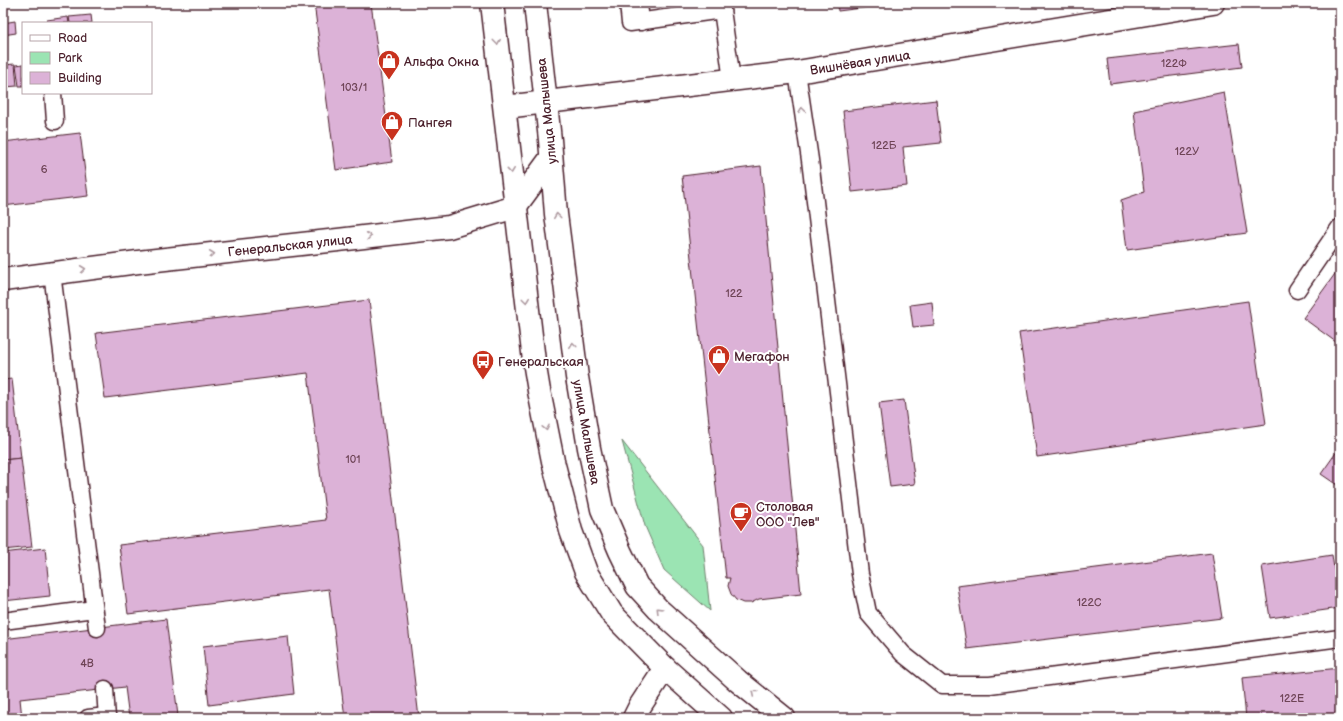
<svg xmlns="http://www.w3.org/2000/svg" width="1343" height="721" font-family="'Balsamiq Sans',sans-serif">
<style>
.green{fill:#9be4b3;stroke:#72826f}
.building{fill:#dcb2d7;stroke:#4a1f2b}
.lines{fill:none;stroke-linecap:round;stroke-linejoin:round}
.service-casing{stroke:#4a1f2b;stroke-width:19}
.minor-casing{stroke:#4a1f2b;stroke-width:25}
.primary-casing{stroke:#4a1f2b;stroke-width:25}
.service{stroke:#fff;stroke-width:16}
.minor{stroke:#fff;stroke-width:22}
.primary{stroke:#fff;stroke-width:22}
.oneway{stroke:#ae9aa0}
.labels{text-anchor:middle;stroke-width:4;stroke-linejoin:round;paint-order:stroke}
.number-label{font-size:11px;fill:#6e4456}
.poi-label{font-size:13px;fill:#4a1f2b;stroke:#fff;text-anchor:start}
.street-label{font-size:13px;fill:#4a1f2b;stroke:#fff}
</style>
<rect width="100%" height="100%" fill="#fff"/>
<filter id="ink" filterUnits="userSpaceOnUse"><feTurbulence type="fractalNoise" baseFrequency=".025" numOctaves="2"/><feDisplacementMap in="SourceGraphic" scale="8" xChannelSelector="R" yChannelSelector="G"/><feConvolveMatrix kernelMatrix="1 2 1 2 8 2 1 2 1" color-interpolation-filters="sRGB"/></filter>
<g filter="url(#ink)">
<path class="green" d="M 622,441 L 703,545 L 710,611 L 664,570 L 645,526 Z"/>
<g class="building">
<path d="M 314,3 L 371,3 L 392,162 L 336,170 Z"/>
<path d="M 641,3 L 689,3 L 641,8 Z"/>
<path d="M 837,3 L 869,3 L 870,7 L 838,11 Z"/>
<path d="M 91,15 L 92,23 L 70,23 L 69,17 Z"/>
<path d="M 68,17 L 69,23 L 47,23 L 47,20 Z"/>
<path d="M 15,21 L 16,33 L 3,35 L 3,23 Z"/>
<path d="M 1239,44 L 1242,67 L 1110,84 L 1107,59 Z"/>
<path d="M 15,64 L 17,86 L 6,87 L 3,65 Z"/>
<path d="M 23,64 L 23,86 L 19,86 L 16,65 Z"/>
<path d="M 1224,92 L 1247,233 L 1127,250 L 1121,200 L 1144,192 L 1134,111 Z"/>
<path d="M 936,100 L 941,143 L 903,147 L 907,186 L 852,192 L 843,111 Z"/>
<path d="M 80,133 L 88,196 L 3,206 L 3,142 Z"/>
<path d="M 761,166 L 801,594 L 759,599 L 751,603 L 743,603 L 736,600 L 731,594 L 728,586 L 730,578 L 726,578 L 682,176 Z"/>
<path d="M 1340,267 L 1340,345 L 1303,318 Z"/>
<path d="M 369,300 L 399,549 L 419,718 L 345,718 L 329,589 L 128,614 L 119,545 L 326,520 L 308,373 L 105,398 L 96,333 Z"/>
<path d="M 1248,301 L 1266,424 L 1037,457 L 1019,333 Z"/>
<path d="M 932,302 L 934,325 L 913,327 L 910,305 Z"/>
<path d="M 12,379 L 21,458 L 3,460 L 3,380 Z"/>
<path d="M 904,400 L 915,484 L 890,487 L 879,403 Z"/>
<path d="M 1340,447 L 1340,487 L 1321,474 Z"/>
<path d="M 21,458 L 32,547 L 3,550 L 3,460 Z"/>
<path d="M 45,548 L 50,596 L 3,601 L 3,553 Z"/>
<path d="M 1212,553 L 1222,618 L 967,649 L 957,586 Z"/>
<path d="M 1332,555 L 1340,608 L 1270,618 L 1262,566 Z"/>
<path d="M 166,619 L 178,716 L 160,718 L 129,718 L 125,687 L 20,699 L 22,718 L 3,718 L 3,639 Z"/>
<path d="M 288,636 L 294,694 L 209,705 L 203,646 Z"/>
<path d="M 1340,668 L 1340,718 L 1246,718 L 1242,678 Z"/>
</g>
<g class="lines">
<g class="service-casing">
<g id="service">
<path d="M 628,3 L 630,23 L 722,10"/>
<path d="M 639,3 L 641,22"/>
<path d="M 721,3 L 732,80"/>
<path d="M 797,72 L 810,160 L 860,574 L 868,613 L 903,654 L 942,685 L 990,685 L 1340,638"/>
<path d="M 53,93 L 55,121"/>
<path d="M 52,273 L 97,628"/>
<path d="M 1297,290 L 1340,227"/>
<path d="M 3,621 L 94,609"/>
<path d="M 105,689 L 107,718"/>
<path d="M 88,718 L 107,716"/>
</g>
</g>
<g class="minor-casing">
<g id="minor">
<path d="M 505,107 L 797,72 L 1213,3"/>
<path d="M 3,280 L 138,262 L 338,240 L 449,227 L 515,207 L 551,158"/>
<path d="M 634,718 L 640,706 L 665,668"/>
</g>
</g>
<g class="primary-casing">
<g id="primary">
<path d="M 492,3 L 534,361 L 539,391 L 553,461 L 571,531 L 586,572 L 612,614 L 665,668 L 721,718"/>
<path d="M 535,3 L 550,140 L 556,214 L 577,377 L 589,448 L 602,509 L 620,551 L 637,586 L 658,609 L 738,681 L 784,718"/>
</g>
</g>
<use href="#service" class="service"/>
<use href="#minor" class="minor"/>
<use href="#primary" class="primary"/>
</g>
<defs><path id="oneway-chevron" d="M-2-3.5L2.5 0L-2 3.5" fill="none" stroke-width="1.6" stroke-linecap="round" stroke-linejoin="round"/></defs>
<g class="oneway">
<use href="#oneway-chevron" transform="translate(497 42) rotate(83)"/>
<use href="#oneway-chevron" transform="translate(802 110) rotate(-98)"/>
<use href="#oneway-chevron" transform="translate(511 171) rotate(84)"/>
<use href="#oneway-chevron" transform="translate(557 216) rotate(-97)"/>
<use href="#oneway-chevron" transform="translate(369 236) rotate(-7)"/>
<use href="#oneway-chevron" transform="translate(212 254) rotate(-6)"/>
<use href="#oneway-chevron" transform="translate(83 269) rotate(-7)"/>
<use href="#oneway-chevron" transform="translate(526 300) rotate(83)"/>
<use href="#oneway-chevron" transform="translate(573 345) rotate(-97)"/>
<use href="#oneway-chevron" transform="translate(546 428) rotate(78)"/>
<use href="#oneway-chevron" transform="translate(659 610) rotate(-135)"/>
<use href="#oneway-chevron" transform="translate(754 693) rotate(-141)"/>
</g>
</g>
<defs>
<g id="shop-pin" transform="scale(1.15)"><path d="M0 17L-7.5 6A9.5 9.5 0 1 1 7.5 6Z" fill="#c8321e" stroke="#fff"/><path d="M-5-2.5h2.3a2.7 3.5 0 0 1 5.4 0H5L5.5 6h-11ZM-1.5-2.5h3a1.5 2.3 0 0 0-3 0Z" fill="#fff"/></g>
<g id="bus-pin" transform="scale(1.15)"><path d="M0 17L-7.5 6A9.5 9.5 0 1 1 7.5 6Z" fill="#c8321e" stroke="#fff"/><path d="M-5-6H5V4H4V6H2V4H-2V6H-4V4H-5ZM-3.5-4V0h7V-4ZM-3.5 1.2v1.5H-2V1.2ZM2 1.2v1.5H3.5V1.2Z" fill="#fff"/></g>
<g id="cafe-pin" transform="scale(1.15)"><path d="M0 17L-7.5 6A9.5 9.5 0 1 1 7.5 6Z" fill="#c8321e" stroke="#fff"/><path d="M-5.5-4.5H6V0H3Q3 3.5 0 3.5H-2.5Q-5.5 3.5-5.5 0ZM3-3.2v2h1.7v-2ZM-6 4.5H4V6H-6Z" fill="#fff"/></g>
</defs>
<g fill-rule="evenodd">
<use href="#shop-pin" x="389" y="61"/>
<use href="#shop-pin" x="392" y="122"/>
<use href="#shop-pin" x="719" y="356"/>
<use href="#bus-pin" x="483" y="361"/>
<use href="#cafe-pin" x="741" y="513"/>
</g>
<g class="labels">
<g class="number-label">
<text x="1174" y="67">122Ф</text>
<text x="354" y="91">103/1</text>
<text x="884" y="149">122Б</text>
<text x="1187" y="155">122У</text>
<text x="44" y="173">6</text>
<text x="734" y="297">122</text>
<text x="353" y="463">101</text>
<text x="1089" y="606">122С</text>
<text x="87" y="667">4В</text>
<text x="1292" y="702">122Е</text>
</g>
<g class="poi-label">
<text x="404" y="66">Альфа Окна</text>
<text x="408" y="127">Пангея</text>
<text x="734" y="361">Мегафон</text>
<text x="498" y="366">Генеральская</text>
<text x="756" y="511">Столовая<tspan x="756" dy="15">ООО "Лев"</tspan></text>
</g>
<g class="street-label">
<text transform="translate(860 62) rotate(-9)" y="5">Вишнёвая улица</text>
<text transform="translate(546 111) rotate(-96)" y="5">улица Малышева</text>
<text transform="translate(290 245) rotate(-6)" y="5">Генеральская улица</text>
<text transform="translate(587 432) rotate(80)" y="5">улица Малышева</text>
</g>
</g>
<rect width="1343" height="721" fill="none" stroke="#fff" stroke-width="16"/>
<rect x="8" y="8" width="1327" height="705" fill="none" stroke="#4a1f2b" stroke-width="1.5" filter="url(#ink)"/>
<rect x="22" y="22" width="130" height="72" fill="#ffffff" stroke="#b7a5aa"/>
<rect x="30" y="35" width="20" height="6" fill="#ffffff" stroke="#b7a5aa"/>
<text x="58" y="42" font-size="12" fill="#4a1f2b">Road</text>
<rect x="30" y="52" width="20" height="12" fill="#9be4b3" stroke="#b7a5aa"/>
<text x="58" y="62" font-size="12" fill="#4a1f2b">Park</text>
<rect x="30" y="72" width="20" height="12" fill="#dcb2d7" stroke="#b7a5aa"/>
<text x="58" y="82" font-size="12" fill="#4a1f2b">Building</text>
</svg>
